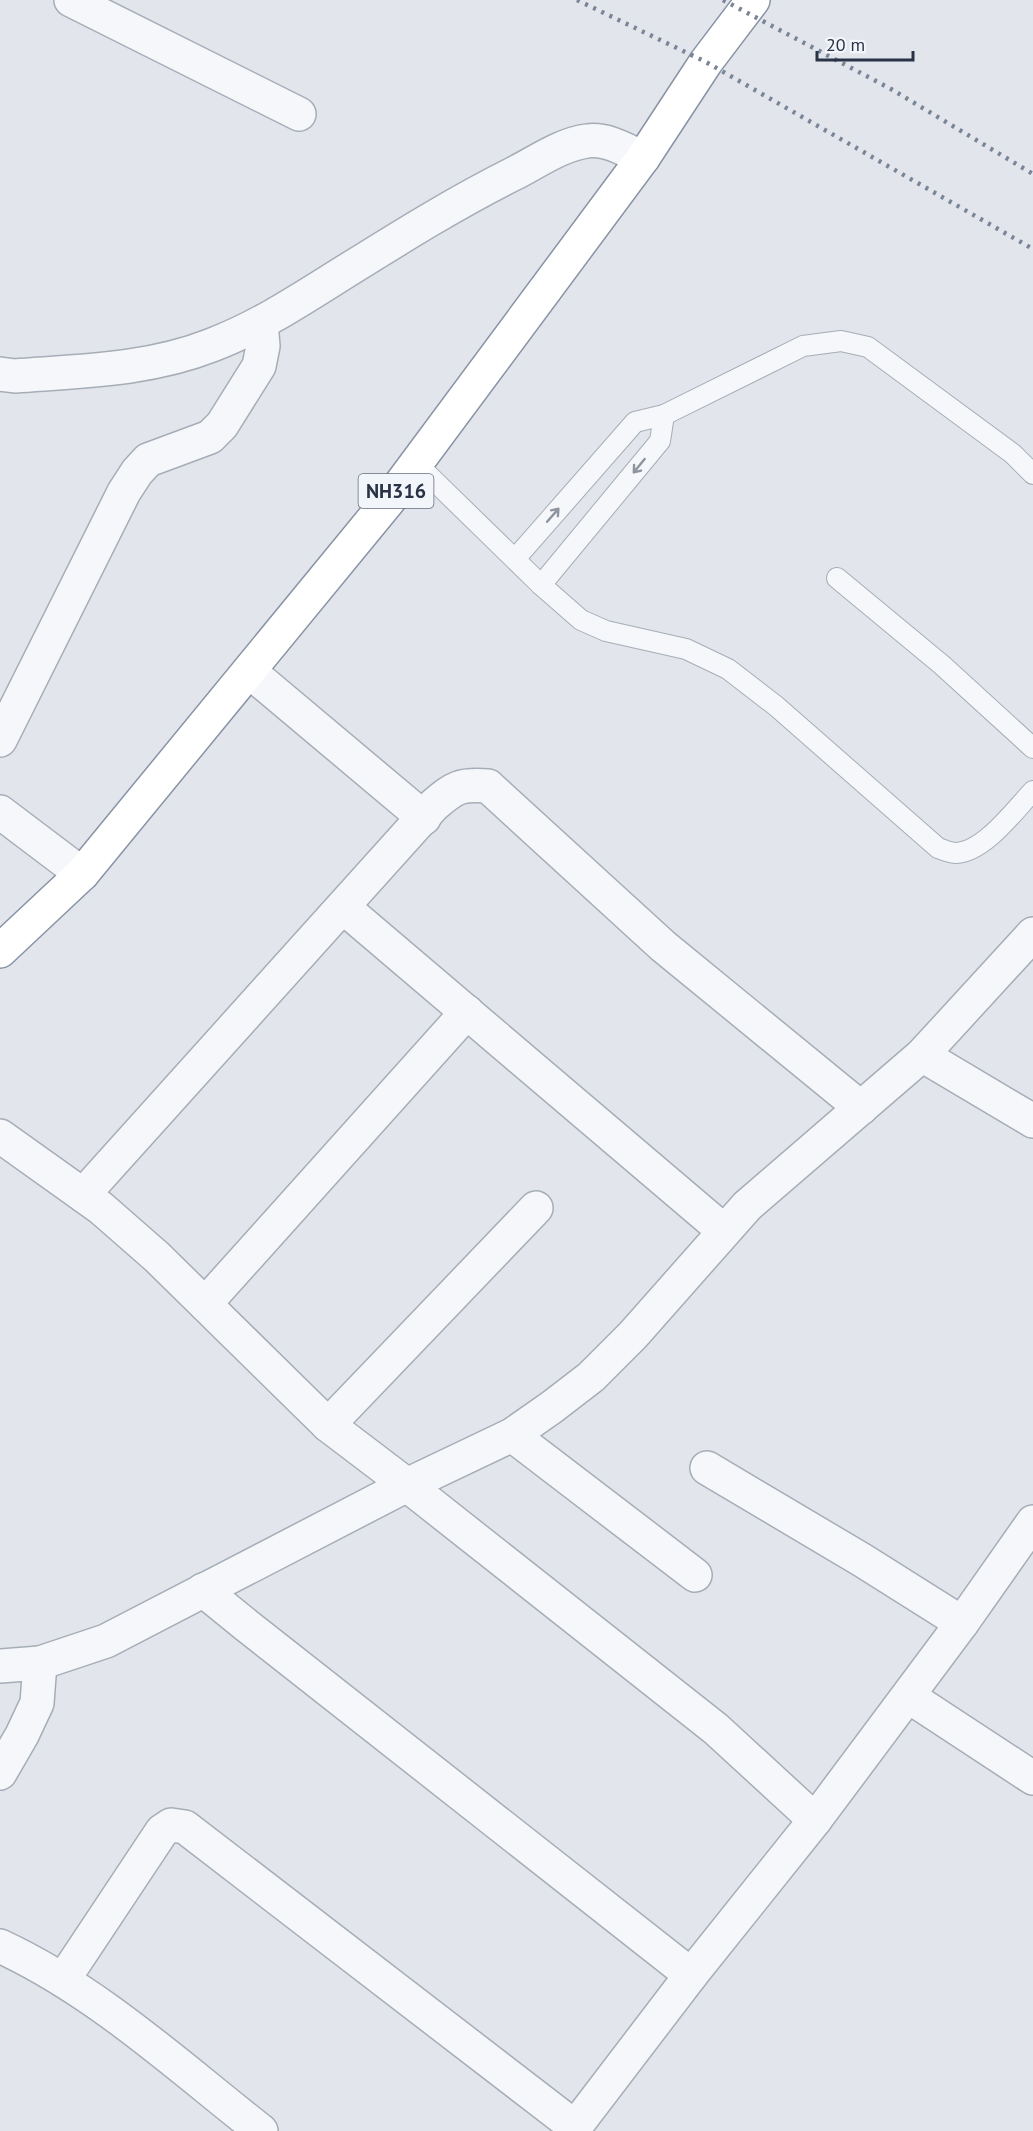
<svg xmlns="http://www.w3.org/2000/svg" width="1033" height="2131" font-family="'PT Sans',sans-serif">
<style>
.lines{fill:none;stroke-linecap:round;stroke-linejoin:round}
.lane-casing{stroke:#a6adb7;stroke-width:22}
.street-casing{stroke:#a6adb7;stroke-width:36}
.highway-casing{stroke:#8893a4;stroke-width:36}
.lane{stroke:#f5f7fa;stroke-width:20}
.street{stroke:#f5f7fa;stroke-width:33}
.highway{stroke:#fff;stroke-width:33}
.rail{stroke:#798597;stroke-width:4.5;stroke-dasharray:3 6;stroke-linecap:butt}
.oneway{stroke:#8e95a0}
.labels{text-anchor:middle;stroke-width:4.5;stroke-linejoin:round;paint-order:stroke}
.shield{fill:#f2f5f9;stroke:#656d7c;stroke-width:1.5}
.shield-label{font-size:20px;font-weight:bold;fill:#283346}
</style>
<rect width="100%" height="100%" fill="#e2e6ec"/>
<g class="lines">
<g class="lane-casing">
<g id="lane">
<path d="M 416,463 L 541,585 L 581,620 L 606,631 L 686,649 L 728,669 L 776,706 L 938,848 C 944,850 950,853 956,853 C 984,852 1014,811 1033,791"/>
<path d="M 515,559 L 635,422 L 664,415 L 803,346 L 841,341 L 868,347 L 1013,454 L 1033,474"/>
<path d="M 837,578 L 942,665 L 1033,748"/>
<path d="M 541,585 L 660,441 L 664,415"/>
</g>
</g>
<g class="street-casing">
<g id="street">
<path d="M 71,0 L 299,114"/>
<path d="M 0,374 L 15,376 C 81,371 149,370 212,345 C 262,326 306,296 351,268 C 404,235 457,202 513,174 C 535,163 562,144 587,141 C 607,138 625,150 643,158"/>
<path d="M 249,671 L 424,818"/>
<path d="M 0,740 L 124,492 L 137,472 L 148,460 L 210,437 L 222,425 L 259,366 L 263,346 L 261,323"/>
<path d="M 0,812 L 82,874"/>
<path d="M 343,907 L 724,1231"/>
<path d="M 922,1055 L 1033,1121"/>
<path d="M 0,1136 L 101,1208 L 157,1257 L 328,1425 L 407,1485 L 716,1729 L 815,1820"/>
<path d="M 83,1195 L 434,805 C 455,787 460,784 488,786 L 663,946 L 861,1108"/>
<path d="M 205,1304 L 467,1012"/>
<path d="M 328,1425 L 536,1208"/>
<path d="M 512,1435 L 695,1575"/>
<path d="M 707,1468 L 862,1560 L 962,1623"/>
<path d="M 203,1590 L 246,1625 L 691,1975"/>
<path d="M 0,1666 L 40,1663 L 106,1641 L 407,1485 L 512,1435 L 552,1407 L 591,1377 L 633,1335 L 747,1206 L 922,1055 L 1033,934"/>
<path d="M 908,1696 L 1033,1778"/>
<path d="M 0,1773 L 22,1735 L 37,1703 L 40,1663"/>
<path d="M 0,1946 C 97,1991 177,2065 261,2131"/>
<path d="M 63,1980 L 162,1831 L 171,1825 L 185,1827 L 575,2127"/>
<path d="M 572,2131 L 691,1975 L 815,1820 L 962,1623 L 1033,1522"/>
</g>
</g>
<g class="highway-casing">
<path id="highway" d="M 0,951 L 82,874 L 389,500 L 643,158 L 706,62 L 753,0"/>
</g>
<use href="#lane" class="lane"/>
<use href="#street" class="street"/>
<use href="#highway" class="highway"/>
<g class="rail">
<path d="M 577,0 L 706,62 L 1033,249"/>
<path d="M 723,0 L 891,89 L 1033,174"/>
</g>
</g>
<defs><path id="oneway-shaft" d="M-6 0H5M1.5-3L5.5 0L1.5 3" fill="none" stroke-width="1.6" stroke-linecap="round" stroke-linejoin="round" transform="scale(1.5)"/></defs>
<g class="oneway">
<use href="#oneway-shaft" transform="translate(639 466) rotate(129)"/>
<use href="#oneway-shaft" transform="translate(553 515) rotate(-49)"/>
</g>
<g class="labels">
<rect class="shield" x="358.5" y="474" width="75" height="34" rx="4.5"/>
<g class="shield-label">
<text x="396" y="498">NH316</text>
</g>
</g>
<path d="M817 51v9h96v-9" fill="none" stroke="#283346" stroke-width="3"/>
<text x="826" y="51" font-size="18" fill="#283346" stroke="#f2f5f9" stroke-width="4.5" paint-order="stroke">20 m</text>
</svg>
